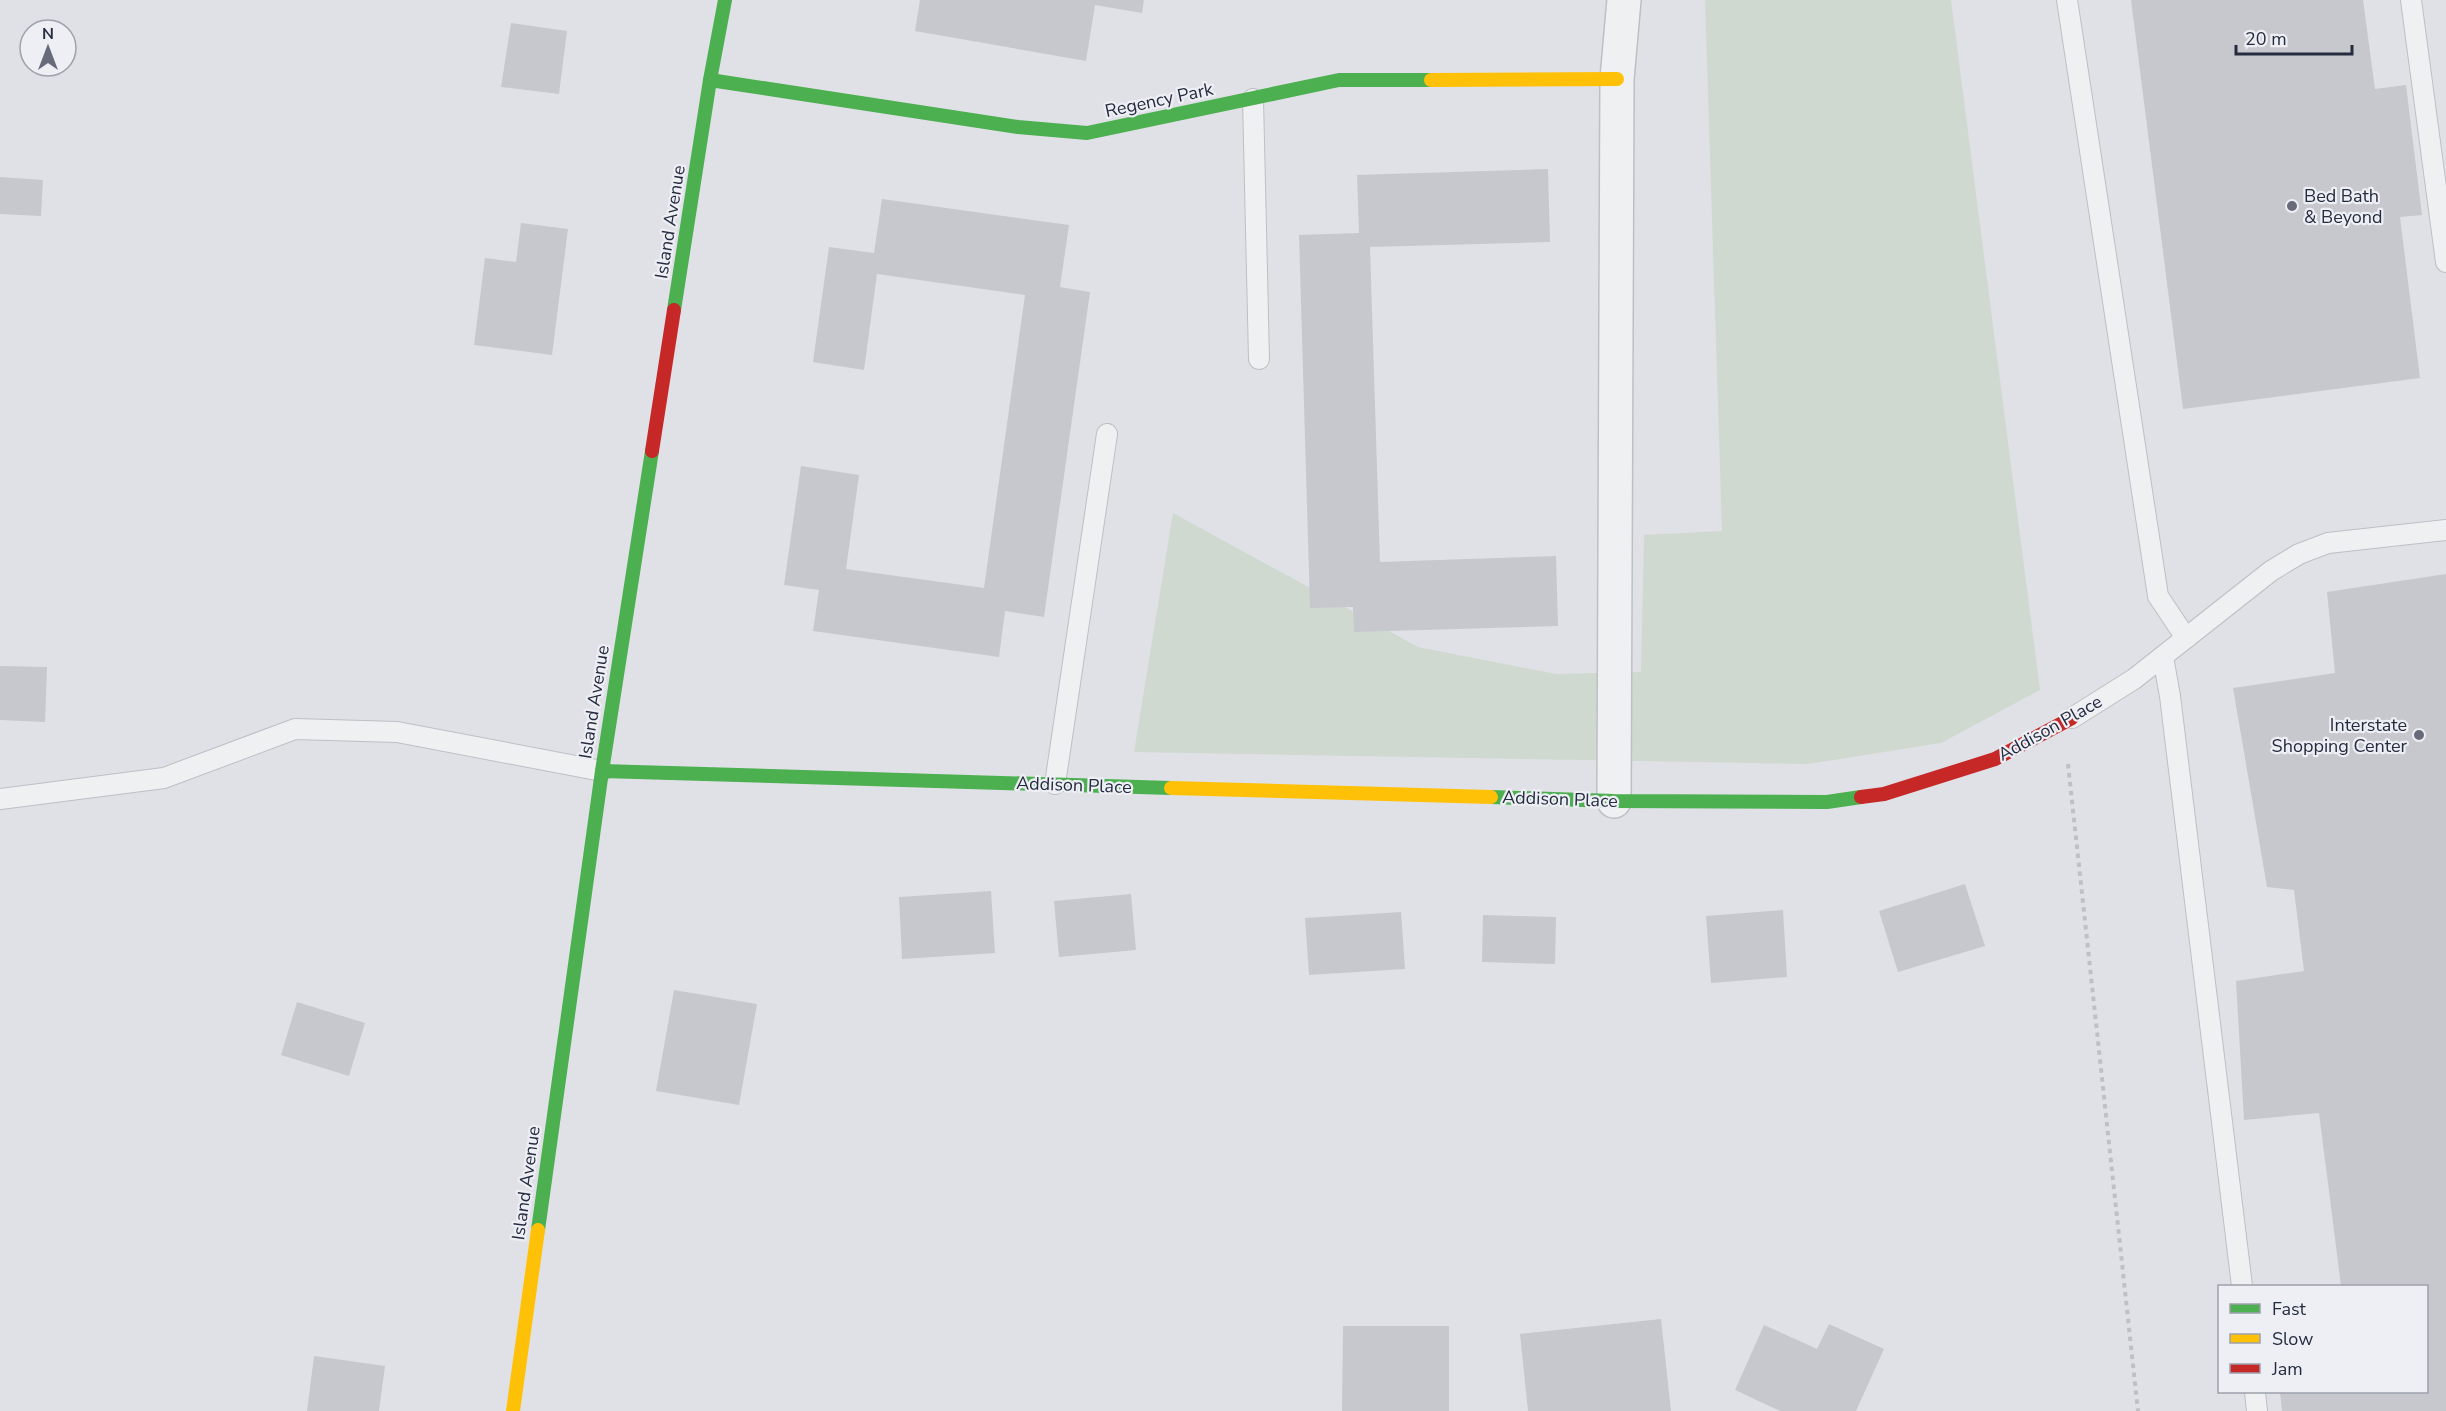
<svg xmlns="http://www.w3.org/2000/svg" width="2446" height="1411" font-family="'Nunito Sans',sans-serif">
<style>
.green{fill:#cfd9d0}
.building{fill:#c6c8cd}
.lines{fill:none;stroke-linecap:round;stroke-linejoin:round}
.lane-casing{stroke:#bebfc4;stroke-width:22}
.street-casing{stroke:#bebfc4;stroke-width:36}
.path{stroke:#bfc0c5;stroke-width:4;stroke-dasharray:4.5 4.5;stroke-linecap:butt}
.lane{stroke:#eff0f2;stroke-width:20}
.street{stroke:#eff0f2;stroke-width:33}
.fast{stroke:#4caf50;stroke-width:14}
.slow{stroke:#ffc107;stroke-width:14}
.jam{stroke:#c62828;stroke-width:14}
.poi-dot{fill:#676b79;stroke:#edeff5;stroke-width:2}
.labels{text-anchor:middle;stroke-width:4.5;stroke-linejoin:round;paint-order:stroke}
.street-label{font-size:18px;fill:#262c3f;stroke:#edeff5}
.poi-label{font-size:18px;fill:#262c3f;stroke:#edeff5;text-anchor:start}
</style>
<rect width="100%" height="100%" fill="#e0e1e6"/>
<path class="green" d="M 1705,0 L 1951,0 L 2040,690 L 1941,743 L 1808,764 L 1134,752 L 1173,513 L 1418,647 L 1556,674 L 1641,672 L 1644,535 L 1722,531 Z"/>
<g class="building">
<path d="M 920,0 L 1144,0 L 1142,13 L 1095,5 L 1086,61 L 915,31 Z"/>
<path d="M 2131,0 L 2363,0 L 2375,89 L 2406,85 L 2422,215 L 2400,217 L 2420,378 L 2183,409 Z"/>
<path d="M 511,23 L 567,31 L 559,94 L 501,87 Z"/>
<path d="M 1548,169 L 1550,242 L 1370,247 L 1380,562 L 1556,556 L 1558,626 L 1354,632 L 1353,607 L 1310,608 L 1299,235 L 1359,233 L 1357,175 Z"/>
<path d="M 0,177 L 43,180 L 41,216 L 0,214 Z"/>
<path d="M 882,199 L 1069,225 L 1060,287 L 1090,292 L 1044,617 L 1005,611 L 999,657 L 813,631 L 819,590 L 784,585 L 801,466 L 859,475 L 846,569 L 984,588 L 1025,295 L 877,274 L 864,370 L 813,362 L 829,247 L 874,253 Z"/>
<path d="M 521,223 L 568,229 L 552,355 L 474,345 L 485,258 L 516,262 Z"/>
<path d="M 2446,574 L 2446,1411 L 2282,1411 L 2280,1392 L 2426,1392 L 2426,1286 L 2341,1286 L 2319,1113 L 2244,1120 L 2236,981 L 2304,971 L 2294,890 L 2267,887 L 2233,688 L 2335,673 L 2327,592 Z"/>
<path d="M 0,666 L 47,667 L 45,722 L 0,720 Z"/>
<path d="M 1965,884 L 1985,946 L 1898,972 L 1879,911 Z"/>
<path d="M 991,891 L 995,953 L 902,959 L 899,897 Z"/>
<path d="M 1131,894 L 1136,950 L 1059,957 L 1054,901 Z"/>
<path d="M 1783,910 L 1787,977 L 1711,983 L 1706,916 Z"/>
<path d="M 1401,912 L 1405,969 L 1309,975 L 1305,918 Z"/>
<path d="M 1483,915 L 1556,917 L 1555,964 L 1482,962 Z"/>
<path d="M 674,990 L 757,1004 L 739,1105 L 656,1091 Z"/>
<path d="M 297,1002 L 365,1023 L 349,1076 L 281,1055 Z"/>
<path d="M 1661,1319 L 1671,1411 L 1528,1411 L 1520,1334 Z"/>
<path d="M 1829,1324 L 1884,1349 L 1856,1411 L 1780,1411 L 1735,1390 L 1764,1325 L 1817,1349 Z"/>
<path d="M 1343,1326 L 1449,1326 L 1449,1411 L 1342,1411 Z"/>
<path d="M 314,1356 L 385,1366 L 379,1411 L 307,1411 Z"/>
</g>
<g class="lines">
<g class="lane-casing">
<g id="lane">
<path d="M 2067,0 L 2158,596 L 2186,638"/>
<path d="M 2411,0 L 2446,262"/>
<path d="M 1253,99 L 1259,359"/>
<path d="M 2163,657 L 2170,696 L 2242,1286"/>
<path d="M 2072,718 L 2134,679 L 2271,571 L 2299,554 L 2328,543 L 2446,530"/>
<path d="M 1055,784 L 1107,434"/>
<path d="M 0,799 L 164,778 L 295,729 L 397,732 L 602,771"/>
<path d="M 2255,1392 L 2257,1411"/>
</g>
</g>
<g class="street-casing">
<path id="street" d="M 1614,801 L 1617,79 L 1624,0"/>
</g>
<path class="path" d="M 2068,764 L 2138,1411"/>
<use href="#lane" class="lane"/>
<use href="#street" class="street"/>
<g class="fast">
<path d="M 710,80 L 1018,127 L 1087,133 L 1339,80 L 1431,80"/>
<path d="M 674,310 L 710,80 L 725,0"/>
<path d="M 602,771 L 1171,788"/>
<path d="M 1491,797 L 1614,801 L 1827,802 L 1861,797"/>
<path d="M 538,1230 L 602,771 L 652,451"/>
</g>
<g class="slow">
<path d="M 1431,80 L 1617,79"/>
<path d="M 1171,788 L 1491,797"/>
<path d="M 513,1411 L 538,1230"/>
</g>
<g class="jam">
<path d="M 652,451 L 674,310"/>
<path d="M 1861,797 L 1884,794 L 1995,759 L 2072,718"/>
</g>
</g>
<g class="poi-dot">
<circle cx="2292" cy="206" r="6"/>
<circle cx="2419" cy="735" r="6"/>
</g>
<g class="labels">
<g class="street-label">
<text transform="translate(1159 100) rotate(-12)" y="6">Regency Park</text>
<text transform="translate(670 222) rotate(-81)" y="6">Island Avenue</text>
<text transform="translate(594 702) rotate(-81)" y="6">Island Avenue</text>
<text transform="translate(2050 728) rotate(-29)" y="6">Addison Place</text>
<text transform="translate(1074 785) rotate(2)" y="6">Addison Place</text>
<text transform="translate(1560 799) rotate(2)" y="6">Addison Place</text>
<text transform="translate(526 1183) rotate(-82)" y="6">Island Avenue</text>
</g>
<g class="poi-label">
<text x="2304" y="202">Bed Bath<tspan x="2304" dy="21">&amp; Beyond</tspan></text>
<text x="2407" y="731" text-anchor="end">Interstate<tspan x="2407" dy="21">Shopping Center</tspan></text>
</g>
</g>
<rect x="2218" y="1285" width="210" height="108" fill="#edeff5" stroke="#9da1ac" stroke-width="1.5"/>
<rect x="2230" y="1304" width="30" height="9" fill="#4caf50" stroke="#9da1ac" stroke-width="1.5"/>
<text x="2272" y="1315" font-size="18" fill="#262c3f">Fast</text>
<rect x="2230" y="1334" width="30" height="9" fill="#ffc107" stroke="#9da1ac" stroke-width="1.5"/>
<text x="2272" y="1345" font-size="18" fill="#262c3f">Slow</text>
<rect x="2230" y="1364" width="30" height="9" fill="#c62828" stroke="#9da1ac" stroke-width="1.5"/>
<text x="2272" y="1375" font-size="18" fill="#262c3f">Jam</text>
<g transform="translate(48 48)"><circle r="28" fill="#edeff5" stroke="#9da1ac" stroke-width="1.5"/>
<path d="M0-4.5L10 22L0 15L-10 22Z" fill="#676b79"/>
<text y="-9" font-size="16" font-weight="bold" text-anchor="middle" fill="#262c3f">N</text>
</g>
<path d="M2236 45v9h116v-9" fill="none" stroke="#262c3f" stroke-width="3"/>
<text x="2245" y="45" font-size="18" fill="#262c3f" stroke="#edeff5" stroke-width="4.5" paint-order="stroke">20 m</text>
</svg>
